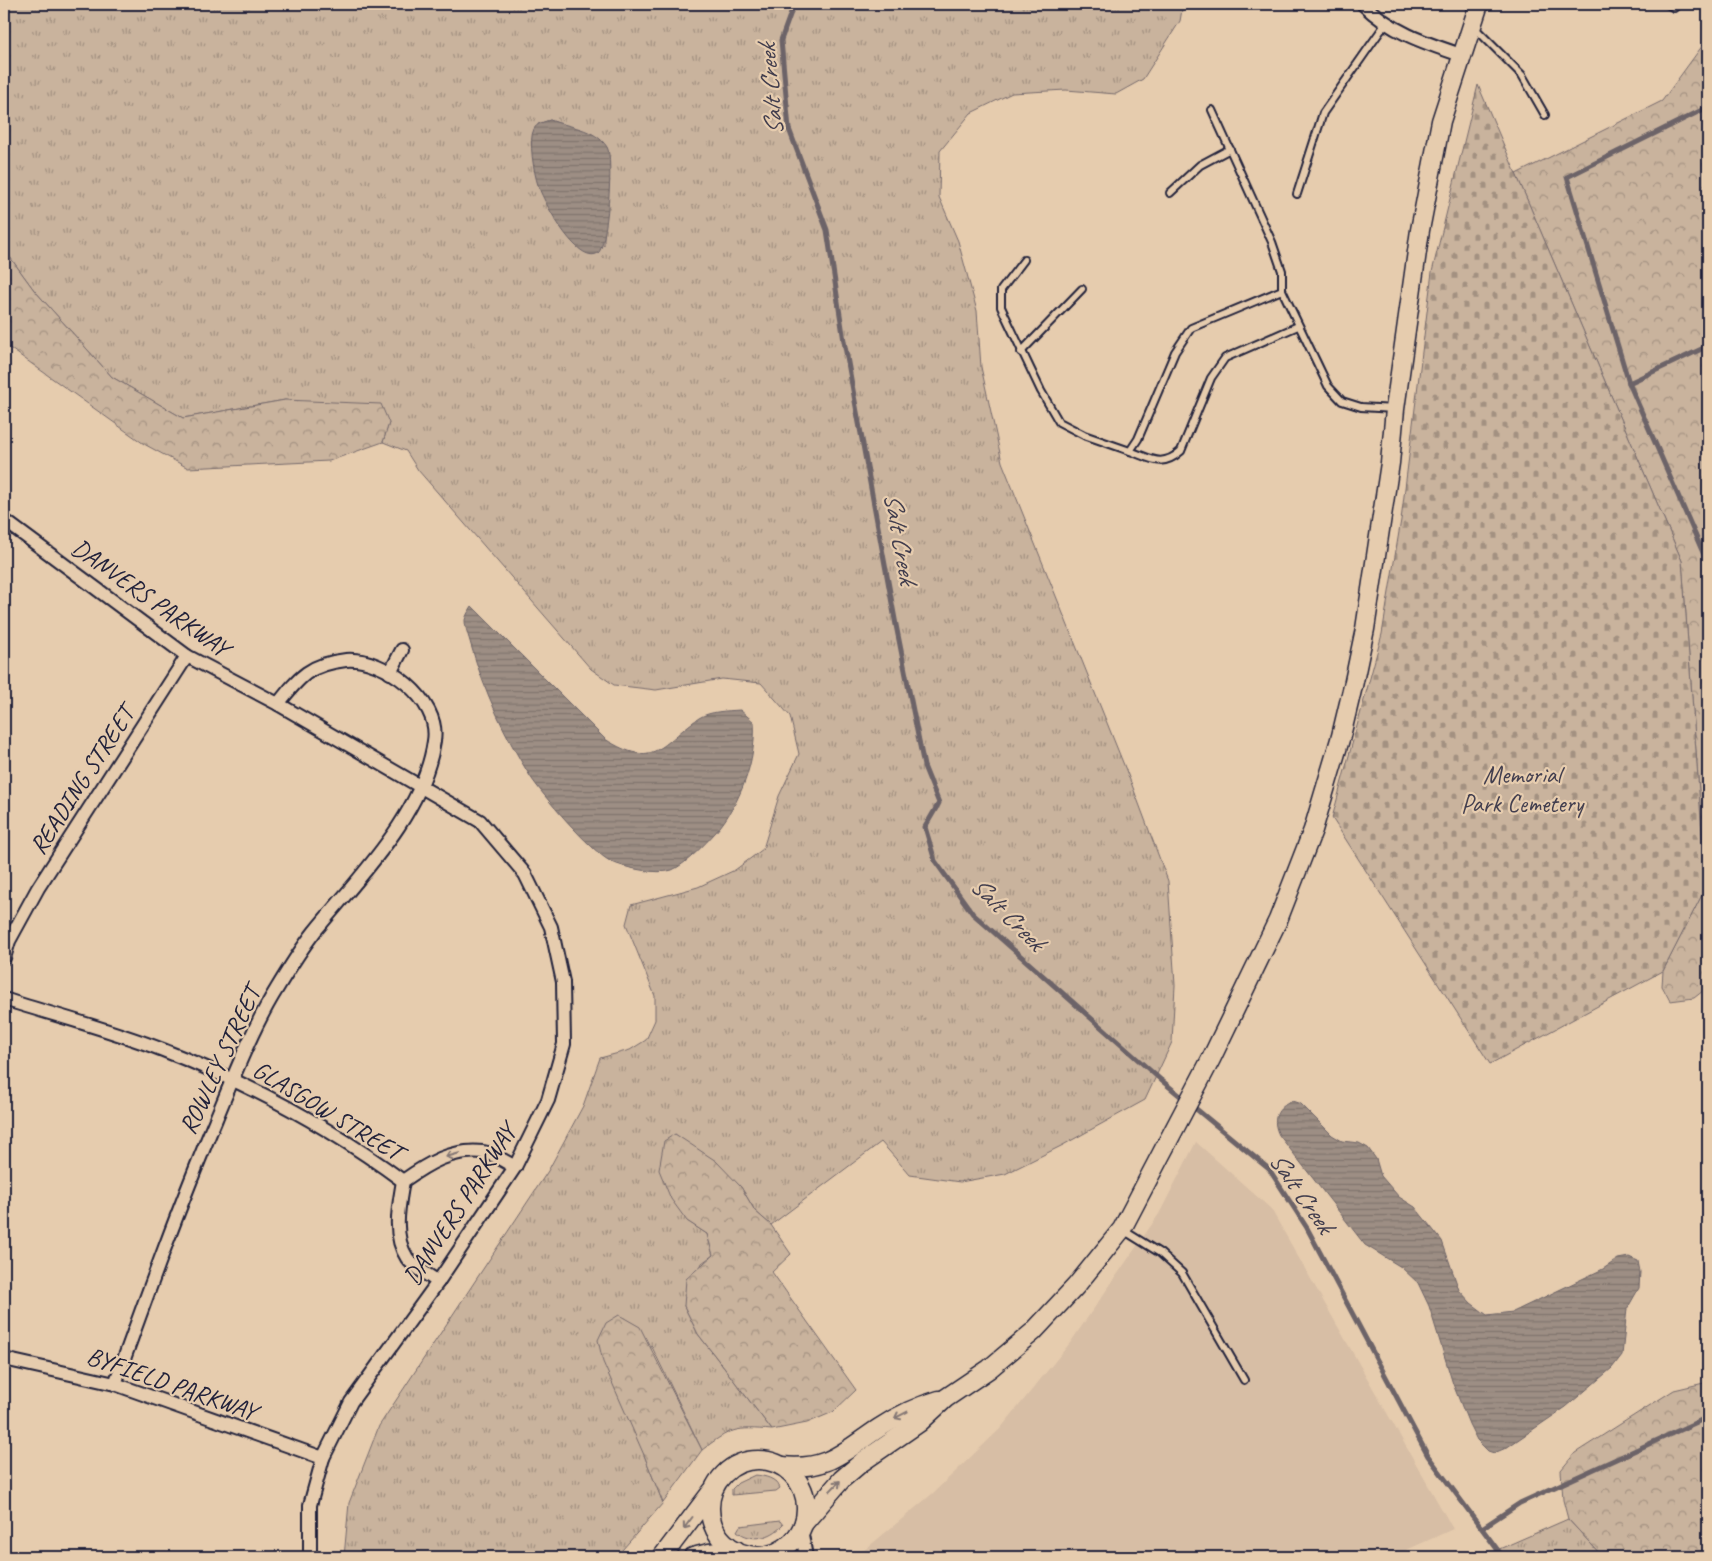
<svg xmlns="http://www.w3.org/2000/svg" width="1712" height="1561" font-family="Caveat,sans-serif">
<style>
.built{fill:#d7bea5}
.grass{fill:url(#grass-tufts);stroke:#766a6c;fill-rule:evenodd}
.forest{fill:url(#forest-crowns);stroke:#766a6c}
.cemetery{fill:url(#cemetery-stones);stroke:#766a6c}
.water{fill:url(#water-rules);stroke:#6c6367}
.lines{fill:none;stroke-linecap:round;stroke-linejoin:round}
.stream{stroke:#6c6367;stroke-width:5}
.service-casing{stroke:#22223b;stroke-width:10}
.minor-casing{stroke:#22223b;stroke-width:16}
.secondary-casing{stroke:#22223b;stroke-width:21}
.service{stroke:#e6ccae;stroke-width:6}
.minor{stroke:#e6ccae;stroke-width:12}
.secondary{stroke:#e6ccae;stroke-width:18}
.oneway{stroke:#847774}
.labels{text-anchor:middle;stroke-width:4.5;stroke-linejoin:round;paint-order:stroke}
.street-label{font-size:25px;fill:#22223b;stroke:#e6ccae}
.park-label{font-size:25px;fill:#433f4f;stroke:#e6ccae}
.water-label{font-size:26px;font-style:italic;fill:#413d4d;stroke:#e6ccae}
</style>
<defs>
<pattern id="grass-tufts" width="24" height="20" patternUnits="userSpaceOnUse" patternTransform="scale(1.25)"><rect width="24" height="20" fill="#c9b39d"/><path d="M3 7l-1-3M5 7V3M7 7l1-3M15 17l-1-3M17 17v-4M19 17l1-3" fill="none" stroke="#a39181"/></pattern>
<pattern id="forest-crowns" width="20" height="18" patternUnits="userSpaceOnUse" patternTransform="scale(1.25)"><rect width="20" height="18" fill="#c9b39d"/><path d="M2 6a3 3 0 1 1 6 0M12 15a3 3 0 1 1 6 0" fill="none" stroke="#a39181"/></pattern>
<pattern id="cemetery-stones" width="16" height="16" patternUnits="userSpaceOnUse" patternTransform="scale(1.25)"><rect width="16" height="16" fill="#c9b39d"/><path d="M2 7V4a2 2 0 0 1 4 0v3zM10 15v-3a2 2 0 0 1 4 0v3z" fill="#a39181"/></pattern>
<pattern id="water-rules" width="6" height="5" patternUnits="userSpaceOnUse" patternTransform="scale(1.25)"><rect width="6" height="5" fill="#9d8e84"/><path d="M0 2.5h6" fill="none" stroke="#80746d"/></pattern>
</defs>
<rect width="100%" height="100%" fill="#e6ccae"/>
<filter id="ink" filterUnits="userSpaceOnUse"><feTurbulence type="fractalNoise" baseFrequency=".02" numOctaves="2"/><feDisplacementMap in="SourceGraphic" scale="10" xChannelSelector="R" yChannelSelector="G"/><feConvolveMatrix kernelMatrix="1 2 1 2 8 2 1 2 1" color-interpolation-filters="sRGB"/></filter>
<g filter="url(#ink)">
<path class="built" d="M 1196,1142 L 1271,1209 L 1453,1529 L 1391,1557 L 856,1557 L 932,1494 L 1000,1429 L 1070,1343 L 1159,1214 Z"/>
<g class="grass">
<path d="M 4,4 L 1183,4 L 1180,21 L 1143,79 L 1116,94 L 1066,90 L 1012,93 L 971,113 L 940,151 L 939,197 L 958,241 L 977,311 L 981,367 L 1002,462 L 1132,785 L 1168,881 L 1175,985 L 1172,1042 L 1145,1100 L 1063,1145 L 1005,1174 L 960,1182 L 910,1175 L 881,1142 L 771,1225 L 755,1211 L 741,1187 L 675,1134 L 687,1221 L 707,1234 L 713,1255 L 702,1263 L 684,1306 L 698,1334 L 772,1430 C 735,1427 731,1428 702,1450 L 651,1345 L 644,1455 L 663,1503 L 616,1557 L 344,1557 L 349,1503 L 379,1426 L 548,1171 L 583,1106 L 600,1058 L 630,1050 L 646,1040 L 655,1020 L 655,996 L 626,924 L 631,905 L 698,887 L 735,870 L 763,849 L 779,796 L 799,754 L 790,716 L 761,683 L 722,679 L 656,690 L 614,685 L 591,669 L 418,470 L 406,451 L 383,442 L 389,423 L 285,400 L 183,418 L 112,377 L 34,290 L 4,249 ZM 550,120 L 561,124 L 607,212 L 604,227 L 604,246 L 538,124 Z"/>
<path d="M 755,1475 C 765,1476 776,1478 780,1488 L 776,1491 L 732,1495 L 732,1489 L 738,1483 Z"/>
<path d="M 1568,1519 L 1603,1557 L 1481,1557 Z"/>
<path d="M 780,1521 L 783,1525 C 771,1538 752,1543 737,1531 L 740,1526 Z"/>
</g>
<g class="forest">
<path d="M 1708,38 L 1708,987 L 1694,998 L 1670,1001 L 1662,986 L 1663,971 L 1706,887 L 1682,561 L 1516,174 L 1662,101 Z"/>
<path d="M 4,249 L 34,290 L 112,377 L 183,418 L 285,400 L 381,404 L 389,423 L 383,442 L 329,461 L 188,468 L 144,444 L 4,344 Z"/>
<path d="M 675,1134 L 716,1161 L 741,1187 L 755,1211 L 771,1225 L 791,1254 L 772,1272 L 856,1390 L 833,1412 L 807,1423 L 772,1430 L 698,1334 L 684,1306 L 686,1279 L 713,1255 L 707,1234 L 687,1221 L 671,1199 L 659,1170 L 664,1141 Z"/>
<path d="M 619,1315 L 640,1327 L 702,1450 L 663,1503 L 644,1455 L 603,1362 L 598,1340 L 606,1323 Z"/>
<path d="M 1708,1382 L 1708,1557 L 1603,1557 L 1568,1519 L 1563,1500 L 1561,1470 L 1575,1453 L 1674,1390 Z"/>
</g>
<path class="cemetery" d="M 1478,85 L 1682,561 L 1706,887 L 1663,971 L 1490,1064 L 1332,818 L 1382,634 L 1401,520 L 1432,272 Z"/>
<g class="water">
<path d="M 550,120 C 568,127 595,128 607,147 C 614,158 607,248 598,253 C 578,266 543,201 538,185 C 534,173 528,140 534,129 C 537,123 544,122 550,120 Z"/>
<path d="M 472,606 L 605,739 C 656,771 660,744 699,718 C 710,711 727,711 740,710 L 754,722 C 757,759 740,805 715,833 C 706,843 685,865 672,870 C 658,875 623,868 610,861 C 591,851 542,795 530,776 C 505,736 484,691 471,645 C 469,637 465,628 465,620 C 466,615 469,611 472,606 Z"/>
<path d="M 1292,1101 L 1301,1104 L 1332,1135 L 1342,1141 L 1359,1143 L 1368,1148 L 1376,1159 L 1381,1176 L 1399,1197 L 1415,1207 L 1442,1241 L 1459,1290 L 1471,1303 L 1487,1315 L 1513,1312 L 1603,1269 L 1618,1259 L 1629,1257 L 1638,1261 L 1640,1272 L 1639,1288 L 1627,1309 L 1622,1355 L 1612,1368 L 1566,1407 L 1506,1448 L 1494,1453 L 1488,1451 L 1477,1440 L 1469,1424 L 1453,1384 L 1429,1306 L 1418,1283 L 1401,1267 L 1365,1245 L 1279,1135 C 1271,1119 1277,1108 1292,1101 Z"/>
</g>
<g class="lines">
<g class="stream">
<path d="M 794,4 L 781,40 L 789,129 L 827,230 L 844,341 L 896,625 L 924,766 L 939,803 L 925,827 L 935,861 L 973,914 L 1161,1080 L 1269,1169 L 1307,1228 L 1428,1456 L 1503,1557"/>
<path d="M 1708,107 L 1567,177 L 1629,383 L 1708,564"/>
<path d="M 1629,383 L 1708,346"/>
<path d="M 1482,1528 L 1520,1503 L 1708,1417"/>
</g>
<g class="service-casing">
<g id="service">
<path d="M 1667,4 L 1674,8 L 1678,4"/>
<path d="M 1474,27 L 1522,75 L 1545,115"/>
<path d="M 1212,110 L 1272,242 L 1282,271 L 1282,290 L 1328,386 L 1342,401 L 1361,407 L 1394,409"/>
<path d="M 1170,193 L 1200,165 L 1230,149"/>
<path d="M 1297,194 L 1323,113 L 1386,23"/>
<path d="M 1024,260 L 1001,290 L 1001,307 L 1041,391 L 1059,422 L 1084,435 L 1130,451 L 1138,439 L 1175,352 L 1191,328 L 1282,290"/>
<path d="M 1021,352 L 1082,289"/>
<path d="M 1130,451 C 1152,459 1162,468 1181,451 L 1211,378 L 1225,358 L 1298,326"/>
<path d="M 1123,1230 L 1160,1253 L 1182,1273 L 1244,1380"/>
</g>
</g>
<g class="minor-casing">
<g id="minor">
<path d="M 1363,4 C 1391,32 1425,43 1461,55"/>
<path d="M 4,520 L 187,656 L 278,704 L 480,821 L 525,874 L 551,927 L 563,982 L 564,1044 L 548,1100 L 515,1167 L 438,1282 L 351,1402 L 323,1458 L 310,1505 L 310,1557"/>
<path d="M 390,673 L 402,650"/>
<path d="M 4,958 L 9,941 L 38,888 L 187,656"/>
<path d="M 4,999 C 57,1016 112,1030 163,1050 C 248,1083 330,1127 403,1181"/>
<path d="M 438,1282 C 429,1275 413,1267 407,1258 C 392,1235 399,1205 403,1181 C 427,1164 453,1148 483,1152 C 493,1153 506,1162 515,1167"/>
<path d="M 4,1359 L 115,1384 L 323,1458"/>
<path d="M 115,1384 C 147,1295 179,1206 216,1119 C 233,1078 253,1027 276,990 C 288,970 301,949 315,931 C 359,877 424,813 434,741 C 441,700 384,657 346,660 C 310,664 300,676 278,704"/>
<path d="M 801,1529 L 806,1557"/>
<path d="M 751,1555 L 756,1557"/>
</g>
</g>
<g class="secondary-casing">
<g id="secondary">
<circle cx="758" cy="1508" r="48"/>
<path d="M 782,1466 C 828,1471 844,1451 879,1428 C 897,1416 918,1406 939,1400"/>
<path d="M 804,1523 L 842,1479 L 862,1462 L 920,1422 L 946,1398 L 989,1369 L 1033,1332 L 1076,1286 L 1122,1229 L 1211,1059 L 1278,920 L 1313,830 L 1341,736 L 1353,686 L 1365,629 L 1390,463 L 1395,409 L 1420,230 L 1441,121 L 1479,4"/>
<path d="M 662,1557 L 712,1491"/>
<path d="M 693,1557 L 709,1553 L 736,1550"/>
</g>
</g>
<use href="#service" class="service"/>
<use href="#minor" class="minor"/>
<use href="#secondary" class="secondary"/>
</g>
<defs><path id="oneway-shaft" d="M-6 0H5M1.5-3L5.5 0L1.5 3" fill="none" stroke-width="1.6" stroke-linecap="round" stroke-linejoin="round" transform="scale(1.25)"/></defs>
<g class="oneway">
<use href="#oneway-shaft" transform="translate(453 1155) rotate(164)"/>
<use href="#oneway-shaft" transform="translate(901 1415) rotate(153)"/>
<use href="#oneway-shaft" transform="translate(835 1486) rotate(-46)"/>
<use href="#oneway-shaft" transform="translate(688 1523) rotate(127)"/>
</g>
</g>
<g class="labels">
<g class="street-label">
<text transform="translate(151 597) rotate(35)" y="9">DANVERS PARKWAY</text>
<text transform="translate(81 780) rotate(-57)" y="9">READING STREET</text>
<text transform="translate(219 1060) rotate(-65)" y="9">ROWLEY STREET</text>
<text transform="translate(328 1110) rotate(31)" y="9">GLASGOW STREET</text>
<text transform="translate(459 1204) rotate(-57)" y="9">DANVERS PARKWAY</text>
<text transform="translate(172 1383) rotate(19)" y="9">BYFIELD PARKWAY</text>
</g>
<g class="park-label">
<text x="1522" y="783">Memorial<tspan x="1522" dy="29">Park Cemetery</tspan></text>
</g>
<g class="water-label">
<text transform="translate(770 90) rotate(-95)" y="9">Salt Creek</text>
<text transform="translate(901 538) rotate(80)" y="9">Salt Creek</text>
<text transform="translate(1008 913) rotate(45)" y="9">Salt Creek</text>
<text transform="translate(1302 1192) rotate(55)" y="9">Salt Creek</text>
</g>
</g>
<rect width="1712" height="1561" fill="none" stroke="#e6ccae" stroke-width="20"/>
<rect x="10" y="10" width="1692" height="1541" fill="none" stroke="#22223b" stroke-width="2" filter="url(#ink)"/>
</svg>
